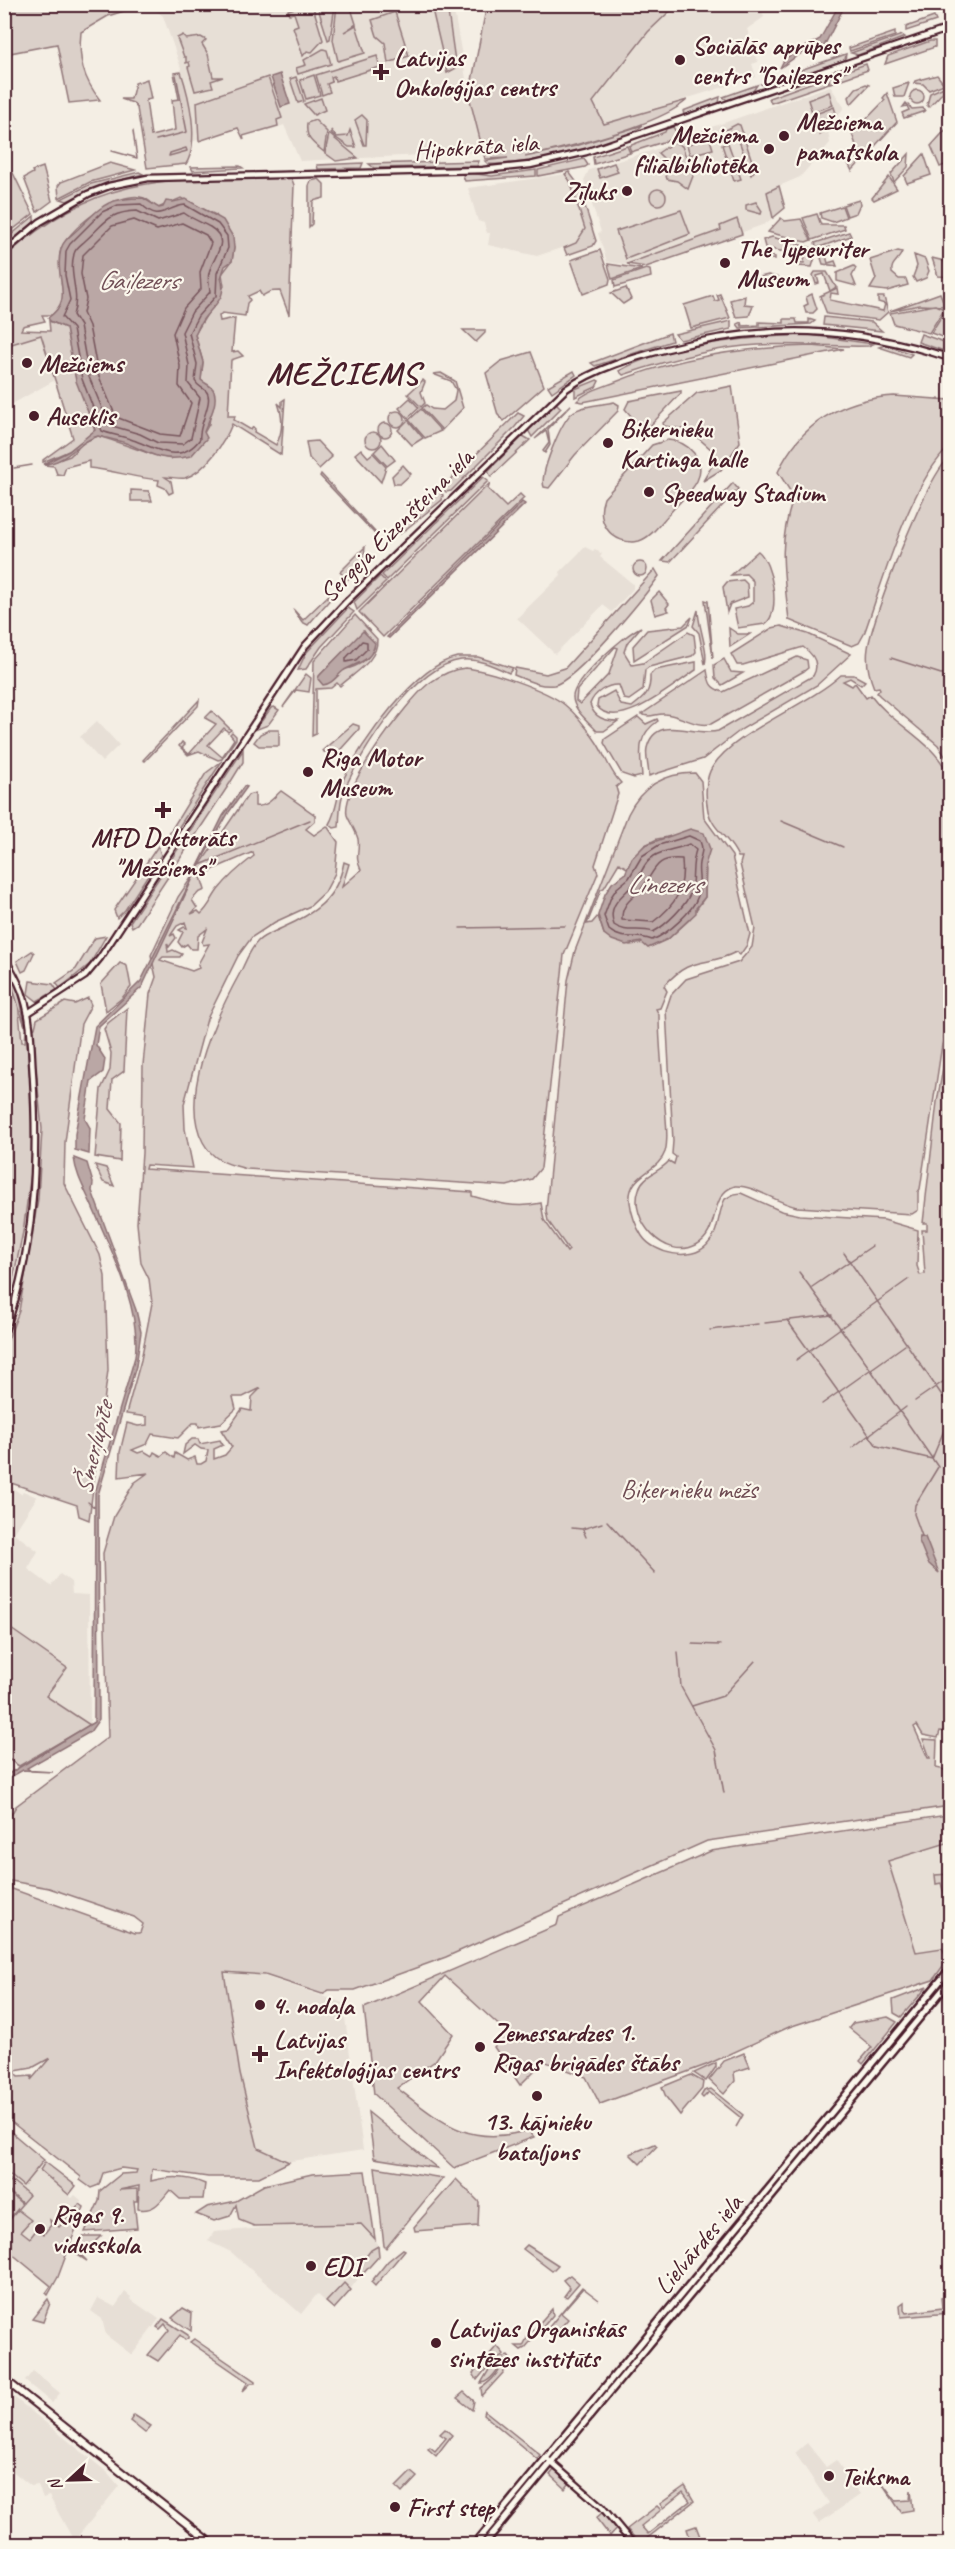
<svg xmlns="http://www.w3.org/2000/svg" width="955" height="2549" font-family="Caveat,sans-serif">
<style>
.built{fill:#e7dfd6}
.green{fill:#dbd0c9;stroke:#92787a;stroke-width:1.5;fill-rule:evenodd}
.water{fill:#baa7a5;stroke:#8d7174;stroke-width:1.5}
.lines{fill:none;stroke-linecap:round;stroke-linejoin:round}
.shore{stroke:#77555c;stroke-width:1.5}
.stream{stroke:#8d7174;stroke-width:1.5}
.tertiary-casing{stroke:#4a1f2b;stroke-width:9}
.secondary-casing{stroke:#4a1f2b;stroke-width:10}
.trunk-casing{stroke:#4a1f2b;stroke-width:10}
.tertiary{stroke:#fbf7ec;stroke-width:4.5}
.secondary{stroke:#fbf7ec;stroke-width:5}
.trunk{stroke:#fbf7ec;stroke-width:6}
.poi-dot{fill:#4a1f2b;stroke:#fbf7ec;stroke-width:2}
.labels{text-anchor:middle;stroke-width:4.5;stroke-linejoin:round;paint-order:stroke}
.poi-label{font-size:26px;font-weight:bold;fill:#4a1f2b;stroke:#fbf7ec;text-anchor:start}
.street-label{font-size:26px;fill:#4a1f2b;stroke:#fbf7ec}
.park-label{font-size:26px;fill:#6e4b52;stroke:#fbf7ec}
.water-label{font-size:27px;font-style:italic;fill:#714f56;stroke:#fbf7ec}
.district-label{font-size:32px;font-weight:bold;letter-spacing:1.5px;fill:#4a1f2b;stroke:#fbf7ec}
</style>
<rect width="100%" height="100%" fill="#f4eee4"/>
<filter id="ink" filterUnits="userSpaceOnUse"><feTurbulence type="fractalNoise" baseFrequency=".0167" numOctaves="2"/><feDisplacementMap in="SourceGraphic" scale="12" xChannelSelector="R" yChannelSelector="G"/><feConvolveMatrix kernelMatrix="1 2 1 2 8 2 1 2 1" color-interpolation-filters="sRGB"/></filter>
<g filter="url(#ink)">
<g class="built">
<path d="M 149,5 L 453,5 L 469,96 L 484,152 L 300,161 L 284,125 L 268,131 L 266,128 L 243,136 L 244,140 L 238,128 L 194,141 L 181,68 L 163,16 Z"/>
<path d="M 696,5 L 760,5 L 764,17 L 747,29 L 758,62 L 752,64 L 756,77 L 604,124 L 588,92 L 654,20 Z"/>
<path d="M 830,86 L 844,107 L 828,131 L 830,143 L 800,177 L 779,186 L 785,208 L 765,224 L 646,267 L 607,262 L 598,233 L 601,232 L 584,180 L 589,170 L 660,148 L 703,130 Z"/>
<path d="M 565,174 L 570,181 L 585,229 L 576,243 L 537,256 L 488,245 L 490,233 L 487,233 L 484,223 L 478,221 L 468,188 Z"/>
<path d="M 41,334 L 55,380 L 5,408 L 4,347 Z"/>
<path d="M 585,547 L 593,551 L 595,549 L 602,554 L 600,557 L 633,584 L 633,589 L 612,612 L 603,605 L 555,654 L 517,618 L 561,575 L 560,572 Z"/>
<path d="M 97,721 L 119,745 L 102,762 L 80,737 Z"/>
<path d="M 4,1482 L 21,1494 L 23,1491 L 37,1497 L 14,1533 L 38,1551 L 28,1569 L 51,1586 L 60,1574 L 71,1582 L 72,1594 L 89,1595 L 90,1725 L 47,1749 L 4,1755 Z"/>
<path d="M 950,1842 L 950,1957 L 948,1961 L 825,1955 L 882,1860 Z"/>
<path d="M 150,1937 L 343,2003 L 363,2150 L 212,2173 Z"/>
<path d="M 4,2137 L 72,2198 L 75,2195 L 82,2201 L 77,2207 L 57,2277 L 5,2248 Z"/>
<path d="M 339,2218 L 373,2218 L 379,2256 L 358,2267 L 361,2275 L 351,2288 L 343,2283 L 326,2302 L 317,2294 L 301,2314 L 231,2252 L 208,2241 L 214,2232 L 311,2224 Z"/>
<path d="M 125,2292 L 131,2297 L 130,2299 L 159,2319 L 132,2355 L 106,2335 L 102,2319 L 91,2311 L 98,2298 L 115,2307 Z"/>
<path d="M 33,2371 L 60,2393 L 52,2403 L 25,2381 Z"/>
<path d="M 5,2390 L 108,2473 L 119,2486 L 74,2541 L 49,2496 L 43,2498 L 38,2485 L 31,2486 L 5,2465 Z"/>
<path d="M 807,2443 L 826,2467 L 836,2460 L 860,2495 L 819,2523 L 813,2515 L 829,2503 L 795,2453 Z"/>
</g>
<g class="green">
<path d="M 5,4 L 143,4 L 143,5 L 108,16 L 81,32 C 78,59 83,78 100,100 L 69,103 L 57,44 L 5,54 Z"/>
<path d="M 487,4 L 690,5 L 669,12 L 648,32 L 593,102 L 604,124 L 687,100 C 658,126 565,148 525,157 L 576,146 L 643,125 C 623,145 517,167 488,164 L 485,161 L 508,158 L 485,159 L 469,96 Z"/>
<path d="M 306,5 L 313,7 L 323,40 L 312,52 L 307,51 L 303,56 L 293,27 L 298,25 L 294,13 L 289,14 L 288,10 Z"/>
<path d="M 317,5 L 335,5 L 330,39 L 328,40 Z"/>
<path d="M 337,5 L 350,5 L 356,24 L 344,32 L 356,25 L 365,53 L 338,61 L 333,40 Z"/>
<path d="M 431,5 L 447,5 L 456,68 L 447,73 Z"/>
<path d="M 395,12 L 409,56 L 388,63 L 385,43 L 377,36 L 372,20 Z"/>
<path d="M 934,17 L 936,21 L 906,31 L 906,27 Z"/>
<path d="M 895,32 L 895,36 L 850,51 L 849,48 Z"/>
<path d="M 183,35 L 186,39 L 201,37 L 206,40 L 202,44 L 208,54 L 213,77 L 223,77 L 211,81 L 213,87 L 195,91 L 188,67 L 190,66 L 189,62 L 186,63 L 186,57 L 184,57 L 177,38 Z"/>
<path d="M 902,35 L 905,37 L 858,55 L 851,53 Z"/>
<path d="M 930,41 L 935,41 L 935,47 L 885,64 L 888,56 Z"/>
<path d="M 323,49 L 327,50 L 331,64 L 298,74 L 296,68 L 306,65 L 304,60 Z"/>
<path d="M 846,54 L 845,60 L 766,87 L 761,84 Z"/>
<path d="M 377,56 L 380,67 L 335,81 L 334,76 L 331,77 L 332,82 L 327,84 L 330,92 L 322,95 L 316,75 Z"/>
<path d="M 866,64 L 868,70 L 830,83 L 828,77 Z"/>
<path d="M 181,72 C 189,96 200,142 186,164 L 147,168 L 137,108 L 133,103 L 121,99 L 131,99 L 135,83 L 147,79 L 151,99 L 146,100 L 151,136 L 175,130 L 172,100 L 179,99 L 174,73 Z"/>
<path d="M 314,75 L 320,95 L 306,99 L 300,80 Z"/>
<path d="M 937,75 L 944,84 L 929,90 L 923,84 L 914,83 L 915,81 Z"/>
<path d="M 268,77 L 282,118 L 277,120 L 278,126 L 243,136 L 244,140 L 238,128 L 199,141 L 197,102 Z"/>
<path d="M 296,77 L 304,101 L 298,103 L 290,79 Z"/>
<path d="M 827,77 L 829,83 L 771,103 L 769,98 Z"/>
<path d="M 909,83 L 904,97 L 895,97 L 893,88 Z"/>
<path d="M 866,84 L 869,85 L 851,104 L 849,97 L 856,88 Z"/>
<path d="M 757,85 L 753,91 L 727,100 L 723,97 Z"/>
<path d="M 944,87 L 944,91 L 929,107 L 927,105 L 930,93 Z"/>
<circle cx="917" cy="97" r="7"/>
<path d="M 829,92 L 833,105 L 812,112 L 808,100 Z"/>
<path d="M 887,93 L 897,122 L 852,171 L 847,161 L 864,155 L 860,156 L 852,134 L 885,100 L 883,98 Z"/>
<path d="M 720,97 L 719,103 L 684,115 L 683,111 Z"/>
<path d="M 321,98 L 325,110 L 314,115 L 304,104 Z"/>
<path d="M 906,103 L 912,109 L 923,108 L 925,111 L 904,118 L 902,113 L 909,110 L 907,106 L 903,107 Z"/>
<path d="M 834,107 L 836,113 L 820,135 L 813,115 Z"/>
<path d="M 362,115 L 367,120 L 366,145 L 364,145 L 355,120 Z"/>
<path d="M 315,120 L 327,132 L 324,152 C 313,143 305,139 307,123 Z"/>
<path d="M 737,124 L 740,125 L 755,170 L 751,175 L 736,132 L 720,138 L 718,134 Z"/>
<path d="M 949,126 L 950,163 L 940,167 L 931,146 Z"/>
<path d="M 673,127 L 679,137 L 631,152 L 629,146 L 665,132 L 666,129 Z"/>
<path d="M 331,130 L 336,137 L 348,136 L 350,130 L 356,147 L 349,147 L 332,135 Z"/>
<path d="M 329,134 L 358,158 L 336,161 L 325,153 Z"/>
<path d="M 709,136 L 713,149 L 690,155 L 687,145 Z"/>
<path d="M 674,142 L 682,146 L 693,176 L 688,189 L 677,181 L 667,179 L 662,163 L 664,159 L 658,153 Z"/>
<path d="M 728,143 L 741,179 L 734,181 L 722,145 Z"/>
<path d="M 627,146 L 630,153 L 594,164 L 593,157 Z"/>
<path d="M 909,154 L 908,167 L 894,182 L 891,174 Z"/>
<path d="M 924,154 L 931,175 L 907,183 L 904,176 Z"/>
<path d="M 584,159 L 588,165 L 585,167 L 538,176 L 538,170 Z"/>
<path d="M 479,161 L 477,166 L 374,168 L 369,164 Z"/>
<path d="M 110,163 L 135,170 L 90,182 L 59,198 L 58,186 L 61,182 Z"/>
<path d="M 363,163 L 361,168 L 318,169 L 317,165 Z"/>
<path d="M 614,163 L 618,172 L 600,178 L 597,169 Z"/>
<path d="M 240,166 L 243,168 L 193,171 L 191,167 Z"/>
<path d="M 43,167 L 52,201 L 37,212 L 24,178 L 33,173 L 32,171 Z"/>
<path d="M 5,168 L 13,173 L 33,214 L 10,232 L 5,242 Z"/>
<path d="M 536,170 L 536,176 L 465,181 L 463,176 L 469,173 L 492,176 Z"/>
<path d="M 139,172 L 143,174 L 103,185 L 67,201 L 61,199 L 91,184 Z"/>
<path d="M 569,172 L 578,184 L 596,241 L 593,246 L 567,255 L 564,248 L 576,243 L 585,229 L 570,181 L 565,174 Z"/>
<path d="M 291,177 L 294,185 L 289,315 L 280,291 C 268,291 270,292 262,296 L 259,291 L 248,296 L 250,300 L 247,303 L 245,316 L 222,313 L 219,316 L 220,321 L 235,318 L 232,352 L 238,351 L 243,356 L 231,360 L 228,416 L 235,416 L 234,420 L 251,430 L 253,427 L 255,429 L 254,432 L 276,445 C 283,432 283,417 278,403 L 282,407 L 282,401 L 285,399 L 281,455 L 232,424 C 225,442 205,472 185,478 C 180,479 171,477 165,477 L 171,481 L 173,492 L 169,494 L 165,488 L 158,485 L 159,480 C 134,478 113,470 89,468 L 89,461 L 66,467 L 63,475 L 57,474 L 54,466 L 44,465 L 70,456 L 84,442 L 98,436 C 123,443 145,454 171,459 L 204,433 L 209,424 L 214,391 L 201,380 L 203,362 L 195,334 L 224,286 L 222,274 L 232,261 L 234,248 L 216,215 L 181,198 L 158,208 C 153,205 149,200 144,198 C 120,188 64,231 60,253 C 57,268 65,294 63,303 L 52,315 L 42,315 L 45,321 L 23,326 L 21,330 L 50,331 L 49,321 L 66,328 L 75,375 L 95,431 L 69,451 L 43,462 L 43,460 L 73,438 L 41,335 L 5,346 L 4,337 L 10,331 L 5,318 L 5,257 C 98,172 172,178 291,177 Z"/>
<path d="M 889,177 L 897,189 L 874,200 L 872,198 Z"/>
<path d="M 319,179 L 324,184 L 324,198 L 313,201 L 312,224 L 309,227 L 309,186 L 311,181 Z"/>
<path d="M 779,186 L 785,208 L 773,218 L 767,192 Z"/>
<circle cx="658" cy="197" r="8"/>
<path d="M 859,200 L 860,204 L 856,213 L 847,216 L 843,205 Z"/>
<path d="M 756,202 L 762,211 L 761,214 L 746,210 L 746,205 Z"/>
<path d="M 842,206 L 846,217 L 833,222 L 821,218 L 820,213 Z"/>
<path d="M 681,210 L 690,234 L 626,259 L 616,231 Z"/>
<path d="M 817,214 L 821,225 L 844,225 L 845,229 L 812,240 L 803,218 Z"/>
<path d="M 34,216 L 34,222 L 5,246 L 11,235 Z"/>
<path d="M 781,218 L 785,221 L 801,219 L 811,240 L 806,242 L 768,232 Z"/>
<path d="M 737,219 L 742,234 L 646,267 L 627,264 L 721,230 L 720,226 Z"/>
<path d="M 849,232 L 851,236 L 817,248 L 815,243 Z"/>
<path d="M 772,237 L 811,248 L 815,257 L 812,267 L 797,266 L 797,262 L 804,263 L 805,256 L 770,249 L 769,256 L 775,257 L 775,260 L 768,258 L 763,240 Z"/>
<path d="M 830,247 L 833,253 L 826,256 L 828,263 L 835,261 L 837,266 L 823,264 L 819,252 Z"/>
<path d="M 600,250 L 610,279 L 609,284 L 583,294 L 571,260 Z"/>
<path d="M 898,251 L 902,252 C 899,261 890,263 892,273 L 899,279 L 906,279 L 908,285 L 887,291 L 870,289 L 876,279 L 870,260 Z"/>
<path d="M 914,255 L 925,259 L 929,271 L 926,278 L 916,282 L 913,277 L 917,266 Z"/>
<path d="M 932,258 L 944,261 L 950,277 L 938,276 Z"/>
<path d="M 608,264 L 642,269 L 612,279 Z"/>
<path d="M 854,266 L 856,268 L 852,276 L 856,286 L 837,281 L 837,273 Z"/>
<path d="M 646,269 L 650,270 L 651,277 L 615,287 L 614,280 Z"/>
<path d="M 815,272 L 827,272 L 836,287 L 830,291 L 824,274 L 817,276 L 819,283 L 816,284 L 813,275 Z"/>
<path d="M 768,275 L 798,283 L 783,285 L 762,281 L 760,277 Z"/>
<path d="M 626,288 L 631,299 L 623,304 L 611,293 Z"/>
<path d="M 837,288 L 838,294 L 831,293 L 830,300 L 883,311 L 885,304 L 878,302 L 878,297 L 884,297 L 888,312 L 879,320 L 827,314 L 820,296 Z"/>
<path d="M 940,293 L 945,306 L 920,305 L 890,311 Z"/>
<path d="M 720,294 L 730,318 L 691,328 L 684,305 L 713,296 L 715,301 L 719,300 L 717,295 Z"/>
<path d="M 812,294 L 817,309 L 813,313 L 806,313 L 804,306 L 808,304 L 806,297 Z"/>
<path d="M 745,296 L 744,304 L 753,305 L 749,316 L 736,317 L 730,300 Z"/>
<path d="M 935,305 L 944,309 L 929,333 L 894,324 L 890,313 Z"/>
<path d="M 944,312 L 947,313 L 950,340 L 931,333 Z"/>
<path d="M 824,317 L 872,322 L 882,331 L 823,325 Z"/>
<path d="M 784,319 L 796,319 L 797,323 L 809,323 L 809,319 L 815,321 L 811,324 L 740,328 L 737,324 L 741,322 L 742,326 L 759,325 L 759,322 L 784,323 Z"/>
<path d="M 731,321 L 731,329 L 680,340 L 675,334 Z"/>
<path d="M 463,330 L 485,330 L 485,333 L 476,342 Z"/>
<path d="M 670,333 L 672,341 L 595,366 L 591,363 Z"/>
<path d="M 921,334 L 950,344 L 950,353 L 918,342 Z"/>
<path d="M 810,335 L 873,344 L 868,346 C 831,347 795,343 758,345 C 713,347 665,361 623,375 L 619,371 C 666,344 755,336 810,335 Z"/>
<path d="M 885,345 L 912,354 L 909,357 L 879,347 Z"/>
<path d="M 812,346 L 844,349 L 583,402 L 577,401 C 585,392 602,387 613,383 C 677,357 744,347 812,346 Z"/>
<path d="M 531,352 L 544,386 L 504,421 L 498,415 L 486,373 L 501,361 Z"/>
<path d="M 574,371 L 576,375 L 552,392 L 548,386 Z"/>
<path d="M 441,373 L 455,381 L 463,408 L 442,430 L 422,408 L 426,405 L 432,409 L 443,410 L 454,401 L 456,390 L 451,381 L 433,374 Z"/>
<path d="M 423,380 L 425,382 L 421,392 L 425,403 L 421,407 L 408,394 Z"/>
<path d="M 597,380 L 599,381 L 596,387 L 575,397 L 575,389 Z"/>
<path d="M 732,386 L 740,442 L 721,470 L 703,481 L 712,466 L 710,460 L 713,451 L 689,430 L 664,426 L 663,423 L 697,393 Z"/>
<path d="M 681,391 L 681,393 L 649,427 L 643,430 L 625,409 L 629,401 Z"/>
<path d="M 894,396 L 950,400 L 950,446 C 910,483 883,581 864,634 L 859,643 L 852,646 L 789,620 C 784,575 777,542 794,497 L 778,472 C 800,424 842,399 894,396 Z"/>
<path d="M 410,398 L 419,408 L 408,418 L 399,408 Z"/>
<path d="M 614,402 L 619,405 L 618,411 L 575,455 L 549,488 L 544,487 C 539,475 561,422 572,413 C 582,405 602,405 614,402 Z"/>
<path d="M 556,403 L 561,408 L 532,437 L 528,430 Z"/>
<path d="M 571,405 L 548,429 L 550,445 L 545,453 L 543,451 L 549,443 L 546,431 L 535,439 Z"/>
<path d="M 421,409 L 441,431 L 425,438 L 409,420 Z"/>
<circle cx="397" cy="419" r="8"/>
<path d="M 518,413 L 524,416 L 515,427 L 451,491 L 446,492 L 442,488 Z"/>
<path d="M 408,420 L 423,438 L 412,445 L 398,430 Z"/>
<circle cx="385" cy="430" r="7"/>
<circle cx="373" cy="440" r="8"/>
<path d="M 523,436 L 530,440 L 491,477 L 488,471 Z"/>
<path d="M 668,440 C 688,441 707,460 697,481 C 691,493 678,503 670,513 C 661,522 652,537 639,541 C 627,544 614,539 607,529 C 600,519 600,509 604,498 L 652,445 Z"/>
<path d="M 317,441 L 332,457 L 319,469 L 309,458 L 306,442 Z"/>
<path d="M 382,444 L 395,460 L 387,466 L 374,452 Z"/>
<path d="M 361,449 L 368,457 L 373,453 L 386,467 L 381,482 L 355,454 Z"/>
<path d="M 950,457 L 950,764 L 938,745 L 880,696 L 877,693 L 880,689 L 879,687 L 874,688 C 869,676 866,661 868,648 C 873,615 927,475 950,457 Z"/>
<path d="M 403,465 L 411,474 L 400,484 L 394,484 L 392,476 Z"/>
<path d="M 321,474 L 375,532 L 375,534 L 320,476 Z"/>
<path d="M 483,477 L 488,481 L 387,580 L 382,575 Z"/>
<path d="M 490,483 L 488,489 L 506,507 L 520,494 L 524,498 L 383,637 L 359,612 Z"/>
<path d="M 733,483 L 738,489 L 670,562 L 662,561 Z"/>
<path d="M 131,490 L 149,491 L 152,501 L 131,501 Z"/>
<path d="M 439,491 L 443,495 L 442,500 L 400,534 L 399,529 Z"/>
<path d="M 365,547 L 363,564 L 347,580 L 340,572 Z"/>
<path d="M 758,551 C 772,562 782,613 765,624 L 738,628 L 734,609 L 748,606 L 753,602 L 753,581 L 746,574 L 731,575 Z"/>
<circle cx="640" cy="569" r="7"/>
<path d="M 655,569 L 659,576 C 644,597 576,681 554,685 C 539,687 527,680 514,675 L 515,668 L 546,674 L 565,668 Z"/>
<path d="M 380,576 L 386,582 L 357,610 L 354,602 Z"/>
<path d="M 743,580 L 747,584 L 748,597 L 730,604 L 727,612 L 723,587 L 727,582 Z"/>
<path d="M 659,592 L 669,604 L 666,608 L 669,611 L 655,615 L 651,600 Z"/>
<path d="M 330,594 L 333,596 L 308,625 L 302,622 L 293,609 L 303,620 Z"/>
<path d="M 705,600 L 708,601 L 713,658 Z"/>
<path d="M 348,608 L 354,612 L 321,647 L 306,669 L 298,670 L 306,653 Z"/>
<path d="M 698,610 C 698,626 709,651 705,664 L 699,633 L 693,626 Z"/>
<path d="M 355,615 L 377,639 C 378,661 355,672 340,686 L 337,683 L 331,688 L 316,689 L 316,734 L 312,736 L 314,661 ZM 364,631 L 374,648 C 365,669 342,670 322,673 Z"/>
<path d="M 692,617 L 689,625 L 634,660 L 633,646 L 647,630 L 683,626 Z"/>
<path d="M 781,626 L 808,634 L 851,654 L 817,685 L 742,729 L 703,759 L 649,776 C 649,768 645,756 647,748 C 656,712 695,738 718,731 L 813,676 C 820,664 813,654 803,647 L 743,665 L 737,665 L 731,654 L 772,628 Z"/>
<path d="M 641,627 L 627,643 L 624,652 L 632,665 L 643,663 L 688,632 L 694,635 L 696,652 L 692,656 L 649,667 L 645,670 L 643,690 L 629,700 L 624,699 L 619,685 C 607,684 594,693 590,704 C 594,718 605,721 618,721 L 604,731 L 597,731 C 589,722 573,710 573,697 C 573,680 625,634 641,627 ZM 615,647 L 618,648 L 609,674 L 580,704 L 576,701 L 577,690 Z"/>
<path d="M 729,628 L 738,634 L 750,634 L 730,647 Z"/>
<path d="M 457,657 L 478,657 L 513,668 L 509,673 C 494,666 478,658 461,660 C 415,666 360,752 344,791 C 339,802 340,815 339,827 L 334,828 L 329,824 C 337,811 337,794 343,780 C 361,743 415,666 457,657 Z"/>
<path d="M 797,657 L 807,660 L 808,668 L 804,671 L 711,724 C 695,727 680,715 665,714 C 656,713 650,719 642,714 L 707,670 C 709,683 710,688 723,692 Z"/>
<path d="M 724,659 L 731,672 L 743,673 L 722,685 L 715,678 L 714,665 Z"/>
<path d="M 696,662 L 696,670 C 676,683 617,734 597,706 L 598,700 L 614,691 L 621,705 L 632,707 C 645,697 651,692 650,675 L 655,670 Z"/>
<path d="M 465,668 C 488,670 547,690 565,705 C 576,714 587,728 595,740 C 605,754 609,771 621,783 L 616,787 L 618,794 L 595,865 L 598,873 L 564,955 L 541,1168 L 532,1179 L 507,1186 L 247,1169 C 228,1164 214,1162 203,1142 C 178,1095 217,1015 240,973 C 245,963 250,949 258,941 C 264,935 274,932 282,928 C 314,914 337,899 344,862 L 349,864 L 342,887 L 361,870 C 354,855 360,853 358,839 C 356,831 349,821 347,815 C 341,786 407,702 428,684 C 439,676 452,669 465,668 Z"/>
<path d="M 306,674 L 311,678 L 309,692 L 296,690 L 283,707 Z"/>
<path d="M 841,675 L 854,675 L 865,681 L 861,685 L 850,678 L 843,681 L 852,686 L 855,683 L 866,698 L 871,695 C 894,727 934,739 950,778 L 950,992 L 920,1189 L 918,1192 L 918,1210 L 912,1214 L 797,1207 C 776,1203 755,1185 735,1186 C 708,1194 721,1233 696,1245 C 665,1261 628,1220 639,1189 C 643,1175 660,1172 669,1161 L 674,1164 L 676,1157 L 672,1154 L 673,1141 L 666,1010 L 671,995 L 686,979 L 739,962 L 752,947 L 755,928 L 740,864 L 742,857 L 738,857 C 731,839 712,829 708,811 C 705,797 705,777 713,766 C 736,731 807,706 841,675 Z"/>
<path d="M 199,700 L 198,706 L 145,761 L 143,760 Z"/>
<path d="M 274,707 L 279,710 L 268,725 L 255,730 L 271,708 Z"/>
<path d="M 212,711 L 231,730 L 228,732 L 224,728 L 208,745 L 222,757 L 234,739 L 230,734 L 232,732 L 236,736 L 236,739 L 222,759 L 218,760 L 199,751 L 188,755 L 179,746 L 182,742 L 185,745 L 182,748 L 189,754 L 216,724 L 205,718 Z"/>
<path d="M 638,717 L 646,724 L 657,719 L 658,721 C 636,736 640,752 642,776 L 634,778 L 622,774 L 604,743 L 605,739 Z"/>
<path d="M 353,724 L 359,726 L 359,729 L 324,768 L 324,763 L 333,753 L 324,752 L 323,750 Z"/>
<path d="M 269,730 L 279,730 L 279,746 L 259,746 L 254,742 L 260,734 Z"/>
<path d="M 243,750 L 243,762 L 230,783 L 137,924 L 132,927 L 130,922 Z"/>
<path d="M 222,761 L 169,842 L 166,846 L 162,845 L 206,773 Z"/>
<path d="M 695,773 L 701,781 L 704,818 L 732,856 L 750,934 L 747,945 L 740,955 L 736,952 C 705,968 692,954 664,986 L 667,991 L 660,1008 L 656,1009 L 659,1015 C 659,1046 663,1076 665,1107 C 666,1121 669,1139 665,1152 C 658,1173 627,1174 630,1202 C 631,1213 636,1227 642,1236 C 654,1254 691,1262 707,1245 C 720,1232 717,1214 725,1199 L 734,1194 L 741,1193 L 781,1211 L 800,1215 L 884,1220 L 918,1230 L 917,1266 L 920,1275 L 925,1274 L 922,1230 L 927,1230 L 927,1223 L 923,1223 L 937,1102 L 950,1027 L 950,1732 L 940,1731 L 938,1738 L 923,1735 L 917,1725 L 914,1727 L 928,1758 L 930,1758 L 923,1739 L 937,1740 L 936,1768 L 950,1771 L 950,1806 L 707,1841 L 446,1957 L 355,1990 L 329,1990 L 322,1994 L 265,1975 L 224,1972 L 240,2074 L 258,2148 L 289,2162 L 259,2177 L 208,2177 L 152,2169 L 151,2181 C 169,2176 188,2176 205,2184 L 203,2199 L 180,2199 L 170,2190 C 160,2202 154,2212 138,2209 L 139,2186 L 119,2190 L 137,2189 L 137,2201 L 134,2201 L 137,2228 L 85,2232 L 99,2201 L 100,2191 L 121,2174 L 136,2173 L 137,2170 L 121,2168 L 103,2173 L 99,2185 L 91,2188 L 80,2180 L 81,2177 L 5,2117 L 5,1825 L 16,1806 L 108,1737 L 103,1553 L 114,1516 L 134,1483 L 148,1473 L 119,1477 L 120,1452 L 127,1423 L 138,1426 L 147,1425 L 147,1417 L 126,1414 L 141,1360 L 152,1303 L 149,1279 L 141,1263 L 137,1223 L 142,1153 L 143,1065 L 150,994 L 156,977 L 151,955 L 178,897 L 248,795 L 255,793 L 255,806 C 266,808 273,798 281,791 L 315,815 L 315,821 L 306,829 L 314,835 L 327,826 L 338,842 L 335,873 L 325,892 L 310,906 L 275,922 L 252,937 L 238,956 L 207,1019 L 184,1104 L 185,1129 L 193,1168 L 146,1165 L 145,1169 L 472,1192 L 472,1196 C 496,1203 516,1209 541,1203 L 544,1220 L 567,1252 L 569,1250 L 548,1221 L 546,1211 L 568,980 L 575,951 L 628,814 C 642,786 664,773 695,773 ZM 697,832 L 700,834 L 706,870 L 705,897 L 689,920 L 668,939 L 645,943 L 630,945 L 604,934 L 598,916 L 592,923 L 587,924 L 601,889 L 604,888 L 619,863 L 627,868 L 645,845 L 657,839 ZM 253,852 L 254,856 C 241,866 229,876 218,890 C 212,898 209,907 201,914 L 198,911 L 191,914 L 197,908 L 192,900 L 198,893 L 205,890 L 201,877 L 216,868 ZM 185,922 L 187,928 L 184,927 L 179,930 L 183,932 L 178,942 L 182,947 L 187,944 L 191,949 L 197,949 L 198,936 L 207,929 L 202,942 L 203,945 L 209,944 L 198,964 L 199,968 L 192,971 L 160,960 L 163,957 L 180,957 L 182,954 L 173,950 L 168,952 L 167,943 L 169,947 L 176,938 L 174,934 L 170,936 L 177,926 ZM 261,1388 L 252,1397 L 251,1411 L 242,1409 L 228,1429 L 221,1430 L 232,1447 L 225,1455 L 214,1459 L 214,1449 L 223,1445 L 220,1440 L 200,1444 L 198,1439 L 192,1439 L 185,1445 L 183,1454 L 195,1445 L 201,1449 L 208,1450 L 206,1461 L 201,1464 L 197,1464 L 195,1457 L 187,1460 L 175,1453 L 174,1458 L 166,1452 L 161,1456 L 154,1452 L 152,1456 L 144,1451 L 138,1453 L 132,1450 L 147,1444 L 152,1434 L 178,1438 L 193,1423 L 198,1423 L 199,1427 L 221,1423 L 236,1409 L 233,1397 L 243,1397 ZM 11,1881 L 49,1888 L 134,1917 L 143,1924 L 140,1933 L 135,1933 L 12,1889 ZM 50,2058 L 31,2080 L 32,2076 L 18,2077 L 15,2071 L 32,2068 Z"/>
<path d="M 158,846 L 161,855 L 125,910 L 117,918 L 114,910 Z"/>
<path d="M 106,936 L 90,964 L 60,988 L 56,983 L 76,969 L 95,938 Z"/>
<path d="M 32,951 L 34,953 L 26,970 L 22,972 L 17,961 Z"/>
<path d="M 120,963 L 127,966 L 131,987 L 122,998 L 106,1011 L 101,984 Z"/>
<path d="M 5,970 L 7,971 L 7,980 L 18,1002 L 22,1042 L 25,1042 L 26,1030 L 35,1143 L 23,1232 L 5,1318 Z"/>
<path d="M 10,973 L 19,991 L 25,1026 C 24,1024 9,977 10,973 Z"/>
<path d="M 30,981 L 53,984 L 57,990 L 37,1001 L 28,994 Z"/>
<path d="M 88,998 L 91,1005 L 81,1024 L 65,1142 L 64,1183 L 100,1255 L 105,1276 L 108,1370 L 89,1520 L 79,1516 L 77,1505 L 5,1481 L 4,1350 L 19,1311 L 38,1199 L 42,1129 L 32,1029 L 35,1028 L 37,1019 L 65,1002 L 75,1004 Z"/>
<path d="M 127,1008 L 124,1071 L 112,1080 L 110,1109 L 121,1123 L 120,1161 L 95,1157 L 101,1089 L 110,1070 L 111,1053 L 104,1029 L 108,1023 Z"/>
<path d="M 95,1165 L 106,1168 L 114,1186 L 103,1182 Z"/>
<path d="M 11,1629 L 67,1668 L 46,1696 L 90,1725 L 19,1766 L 5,1757 L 5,1640 Z"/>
<path d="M 947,1815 L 950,1820 L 950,1842 L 888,1861 L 916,1952 L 942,1948 L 948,1959 L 950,1956 L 933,1980 L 789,2027 L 706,2065 L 600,2104 L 586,2077 L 544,2061 L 520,2085 L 494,2047 L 505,2031 L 445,1976 L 422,2001 L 453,2034 L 435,2061 L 397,2088 C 441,2122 469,2148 528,2130 L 534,2137 L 454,2168 L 374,2094 L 364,2008 L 557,1925 L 559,1917 L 711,1851 Z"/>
<path d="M 950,1874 L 950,1935 L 943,1906 L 947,1904 L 941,1883 L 936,1884 L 935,1875 Z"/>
<path d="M 949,1975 L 950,1977 L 885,2057 L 884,2055 Z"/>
<path d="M 927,1987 L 901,2017 L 894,2013 L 893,2000 Z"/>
<path d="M 888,2017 L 897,2022 L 863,2064 L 860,2061 L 872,2047 L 849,2028 L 853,2023 Z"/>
<path d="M 744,2053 L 750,2067 L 734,2072 L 735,2081 L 724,2094 L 709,2080 L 724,2061 Z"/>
<path d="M 716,2063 L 716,2067 L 706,2081 L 694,2073 Z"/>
<path d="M 691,2075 L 703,2082 L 702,2089 L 680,2115 L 666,2097 L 662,2087 Z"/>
<path d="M 711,2089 L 743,2115 L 736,2127 L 741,2118 L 709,2092 L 703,2098 L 701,2096 L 704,2091 Z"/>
<path d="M 368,2112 L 437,2168 L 374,2158 Z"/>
<path d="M 4,2126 L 44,2160 L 23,2186 L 5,2171 Z"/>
<path d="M 655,2144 L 657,2146 L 640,2164 L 630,2154 Z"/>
<path d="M 795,2161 L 797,2163 L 661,2327 L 659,2325 Z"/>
<path d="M 45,2162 L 76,2186 L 69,2195 L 40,2170 Z"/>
<path d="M 375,2167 L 443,2178 L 386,2248 L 384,2246 Z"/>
<path d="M 365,2171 L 375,2239 L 361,2224 L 254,2226 L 239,2220 L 236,2205 L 230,2216 L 214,2221 L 196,2214 L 207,2207 L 236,2201 L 264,2185 L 312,2174 Z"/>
<path d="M 456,2179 L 479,2202 L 478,2226 L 415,2231 L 414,2227 Z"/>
<path d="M 11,2180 L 29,2195 L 22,2203 L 5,2188 Z"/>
<path d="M 5,2189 L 22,2204 L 5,2224 Z"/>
<path d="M 80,2204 L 84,2207 L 58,2277 L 48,2295 L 46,2293 L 51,2286 L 5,2248 L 5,2225 L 18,2210 L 31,2220 L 21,2231 L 30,2238 L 37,2229 L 44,2234 L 51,2225 L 50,2220 L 59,2227 Z"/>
<path d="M 83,2236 L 101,2236 L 81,2255 L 87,2261 L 76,2254 Z"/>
<path d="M 527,2245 L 558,2265 L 552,2271 L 523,2249 Z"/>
<path d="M 378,2246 L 379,2256 L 361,2276 L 358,2267 L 371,2250 Z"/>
<path d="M 403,2249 L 405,2250 L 375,2286 L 371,2282 L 388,2261 Z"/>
<path d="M 570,2275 L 579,2283 L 567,2297 L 564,2296 L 570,2288 L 563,2280 Z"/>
<path d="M 344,2283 L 351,2290 L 334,2309 L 326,2302 Z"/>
<path d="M 582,2287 L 599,2300 L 583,2288 L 561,2313 L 568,2319 L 556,2333 L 549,2327 Z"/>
<path d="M 950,2297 L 950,2313 L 901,2317 L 900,2305 L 904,2302 L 904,2310 L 906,2313 L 942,2308 L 941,2298 Z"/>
<path d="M 48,2299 L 50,2303 L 43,2322 L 32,2319 Z"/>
<path d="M 183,2308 L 192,2313 L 191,2331 L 172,2318 Z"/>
<path d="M 552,2309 L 553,2315 L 525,2348 L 521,2350 L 516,2346 L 523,2346 L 528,2336 Z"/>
<path d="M 163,2319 L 188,2335 L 188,2338 L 185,2340 L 180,2335 L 158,2361 L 148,2355 L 169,2330 L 165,2324 L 160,2329 L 157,2327 Z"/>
<path d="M 194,2339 L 255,2381 L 255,2383 L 251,2383 L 242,2392 L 248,2382 L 190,2342 Z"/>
<path d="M 497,2346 L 504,2354 L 491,2363 L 477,2380 L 473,2373 Z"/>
<path d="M 641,2348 L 642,2350 L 554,2456 L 552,2455 Z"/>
<path d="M 508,2356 L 513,2362 L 482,2396 L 481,2388 C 492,2381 501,2370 504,2357 Z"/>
<path d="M 501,2359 C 501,2368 490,2382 481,2383 L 490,2368 Z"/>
<path d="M 464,2392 L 474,2401 L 472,2410 L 457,2398 Z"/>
<path d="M 484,2410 L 540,2455 L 537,2459 L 483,2414 Z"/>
<path d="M 134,2415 L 151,2426 L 145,2433 L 130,2421 Z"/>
<path d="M 445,2429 L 452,2435 L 436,2456 L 428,2449 L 430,2447 L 435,2451 L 446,2438 L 440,2434 Z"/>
<path d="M 554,2470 L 567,2478 L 570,2483 L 565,2489 L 550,2475 Z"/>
<path d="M 411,2472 L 417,2477 L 402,2493 L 396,2487 Z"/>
<path d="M 536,2474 L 538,2475 L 481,2544 L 478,2544 Z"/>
<path d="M 878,2477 L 896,2501 L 910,2500 L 911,2490 L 913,2510 L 901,2512 Z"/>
<path d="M 685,2486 L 694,2501 L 640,2544 L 627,2529 L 657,2506 L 661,2510 L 641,2526 L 648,2534 L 690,2501 L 683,2492 L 663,2508 L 660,2504 Z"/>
<path d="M 603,2512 L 617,2528 L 610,2536 L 596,2518 Z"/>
<path d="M 696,2526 L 702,2542 L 692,2544 L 687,2529 Z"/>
</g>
<g class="water">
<path d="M 839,5 L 845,5 L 823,48 L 818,46 L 800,54 L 780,68 L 785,58 L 820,39 Z"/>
<path d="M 280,74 L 290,104 L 281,107 L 271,77 Z"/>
<path d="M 143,198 L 159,208 L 163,207 L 166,201 L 173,202 L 186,199 L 223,220 L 233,237 L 234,248 L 232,261 L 225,266 L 221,278 C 228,299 213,305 202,321 C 199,325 198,330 195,335 L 203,362 L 201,380 C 204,383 210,385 213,389 C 220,401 208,421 204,432 L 207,438 L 191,456 C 167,462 153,456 133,446 C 123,441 109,439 98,436 C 76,442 69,462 44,464 L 69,451 L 95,430 L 76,381 L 66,328 L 50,321 L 48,318 C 76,298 53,280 61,249 C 63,240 72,235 79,228 C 104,204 107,198 143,198 Z"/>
<path d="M 522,502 L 525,504 L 389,638 L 387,637 Z"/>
<path d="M 363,631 L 375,643 C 372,663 354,663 343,671 C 336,677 332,684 323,685 L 318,679 L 319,676 Z"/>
<path d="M 244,786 L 247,787 L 229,812 L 200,863 L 142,987 L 99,1026 L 96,1045 L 105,1059 L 103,1072 L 91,1081 L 85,1119 L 90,1128 L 89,1154 L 75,1150 L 75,1134 L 95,1026 L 141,981 L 223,816 Z"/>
<path d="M 690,829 L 704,833 L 710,849 L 705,865 L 705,897 L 696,908 L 696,913 L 668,939 L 648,948 L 641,942 L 626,945 L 612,940 L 604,934 L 598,915 L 605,894 L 612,883 L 625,874 L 632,858 L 645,845 Z"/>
<path d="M 74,1158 L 87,1163 L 93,1183 L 92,1191 L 136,1310 L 141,1332 L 136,1366 L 98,1495 L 99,1719 L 90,1732 L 27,1768 L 31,1771 L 53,1772 L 23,1770 L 5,1780 L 5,1776 L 94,1722 L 95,1493 L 135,1357 C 142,1310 111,1250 92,1206 C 85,1190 76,1175 74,1158 Z"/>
<path d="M 920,1536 L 925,1537 L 939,1573 L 928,1563 L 919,1541 Z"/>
</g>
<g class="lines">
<g class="shore">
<path d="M 141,204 C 160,223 165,207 185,205 L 218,224 L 227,236 L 228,248 L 217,273 L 216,296 L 198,316 L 189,333 L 197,364 L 195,381 C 198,387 202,387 206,391 C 215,400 197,427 200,439 C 180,466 156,448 133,440 C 123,436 112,435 102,431 L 82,379 L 73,329 L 62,317 L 70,300 L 65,275 L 66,251 L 70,244 L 102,212 L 118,205 Z"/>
<path d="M 137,211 L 158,221 L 184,213 C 192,219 201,222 210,227 C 233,241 212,257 209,273 C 207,280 210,286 210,292 L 192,312 L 182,332 L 189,365 L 188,383 L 200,398 L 191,438 L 183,444 L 158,443 L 140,434 L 109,425 L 89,377 L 80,326 L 73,315 C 81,293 68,276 74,254 C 75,248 81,245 86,240 C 105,223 108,212 137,211 Z"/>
<path d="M 134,220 L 157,230 L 182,223 L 206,235 L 211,243 L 200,272 L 201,289 L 184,308 L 173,333 L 180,366 L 179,386 L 191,403 L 180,436 L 160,434 L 116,417 L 98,374 L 89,326 L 83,313 L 86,299 L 81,274 L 83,255 L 112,226 Z"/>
<path d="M 362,641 L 367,642 L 367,649 L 356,660 L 346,662 L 346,658 Z"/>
<path d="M 689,836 L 700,841 C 704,851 701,853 699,863 C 697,873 702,886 698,896 C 693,911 668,934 652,940 C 636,933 623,942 609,930 L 604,916 L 611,897 L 617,888 L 629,878 L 642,856 L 659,845 Z"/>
<path d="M 689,844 L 696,850 C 691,864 694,877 691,891 C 688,904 665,926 653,932 C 639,927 626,934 614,925 C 606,902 626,895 635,882 C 642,873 643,863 654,856 C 664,850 678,849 689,844 Z"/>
<path d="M 682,859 C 685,889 677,904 653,922 L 622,920 C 621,903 633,899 642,888 C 655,872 654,856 682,859 Z"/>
</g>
<g class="stream">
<path d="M 156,140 L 187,132 L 176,75"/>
<path d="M 186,148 L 187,151 L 169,156 L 170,153 Z"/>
<path d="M 112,151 L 137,158 L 133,131"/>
<path d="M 14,468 L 32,465"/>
<path d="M 891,658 L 941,674 L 950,673"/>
<path d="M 781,821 L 843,847"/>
<path d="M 200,865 L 310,820"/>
<path d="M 460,928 L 565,926"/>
<path d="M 844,1253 L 950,1407"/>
<path d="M 799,1272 L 871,1370 L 938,1467 L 915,1505 L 914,1514 L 922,1536"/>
<path d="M 812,1287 L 872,1246"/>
<path d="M 787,1320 L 877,1446 L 932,1459 L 950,1416"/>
<path d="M 765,1323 L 832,1315"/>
<path d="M 710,1330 L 758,1324"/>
<path d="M 796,1360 L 909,1279"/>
<path d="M 915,1401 L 950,1377"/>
<path d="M 822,1404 L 905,1345"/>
<path d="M 852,1448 L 906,1407"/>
<path d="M 88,1502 L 94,1507"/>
<path d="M 607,1521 L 655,1573"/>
<path d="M 572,1528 L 582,1529 L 602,1523"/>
<path d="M 583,1530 L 586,1537"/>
<path d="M 692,1644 L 720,1645"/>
<path d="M 678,1652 L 681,1687 L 716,1750 L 724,1793"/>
<path d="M 692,1706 L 723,1696 L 755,1661"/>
</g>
<g class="tertiary-casing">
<g id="tertiary">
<path d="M 4,252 L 40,222 L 88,194 L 109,186 L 148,178 L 483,170 L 530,165 L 586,152 L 950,28"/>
<path d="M 4,957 C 12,971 20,983 24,998 C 32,1023 31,1050 33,1076 C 38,1162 35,1251 4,1334"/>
<path d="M 28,1013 L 85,976 L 100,958 L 305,646 L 346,602 L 566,389 C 596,368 632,358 667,349 C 768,323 852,326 950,358"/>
<path d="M 546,2458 L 602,2507 L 633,2544"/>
</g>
</g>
<g class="secondary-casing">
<g id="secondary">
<path d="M 475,2544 L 950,1969"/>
<path d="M 484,2544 L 950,1981"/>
</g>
</g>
<g class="trunk-casing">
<path id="trunk" d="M 4,2379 L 212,2544"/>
</g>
<use href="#tertiary" class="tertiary"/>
<use href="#secondary" class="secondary"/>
<use href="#trunk" class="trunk"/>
</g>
</g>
<g class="poi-dot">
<circle cx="680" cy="60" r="6"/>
<path d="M378 63h6v6h6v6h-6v6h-6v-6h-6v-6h6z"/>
<circle cx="784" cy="136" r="6"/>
<circle cx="769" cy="149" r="6"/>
<circle cx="627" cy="191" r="6"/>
<circle cx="725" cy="263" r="6"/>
<circle cx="27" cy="363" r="6"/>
<circle cx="34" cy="416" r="6"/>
<circle cx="608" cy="443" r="6"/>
<circle cx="649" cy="492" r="6"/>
<circle cx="308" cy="772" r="6"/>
<path d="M160 801h6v6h6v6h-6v6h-6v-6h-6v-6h6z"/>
<circle cx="260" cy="2005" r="6"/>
<circle cx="480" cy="2047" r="6"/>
<path d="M257 2045h6v6h6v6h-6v6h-6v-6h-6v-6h6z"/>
<circle cx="537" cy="2096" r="6"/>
<circle cx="40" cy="2229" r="6"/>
<circle cx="311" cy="2266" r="6"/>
<circle cx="436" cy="2343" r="6"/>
<circle cx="829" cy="2476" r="6"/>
<circle cx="395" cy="2507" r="6"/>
</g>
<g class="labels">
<g class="poi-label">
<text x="692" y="54">Sociālās aprūpes<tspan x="692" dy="30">centrs "Gaiļezers"</tspan></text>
<text x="394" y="66">Latvijas<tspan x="394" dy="30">Onkoloģijas centrs</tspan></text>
<text x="796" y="130">Mežciema<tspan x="796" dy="30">pamatskola</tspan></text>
<text x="757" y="143" text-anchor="end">Mežciema<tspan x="757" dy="30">filiālbibliotēka</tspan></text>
<text x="615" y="200" text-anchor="end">Zīļuks</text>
<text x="737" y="257">The Typewriter<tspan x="737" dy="30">Museum</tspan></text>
<text x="39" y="372">Mežciems</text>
<text x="46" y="425">Auseklis</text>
<text x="620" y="437">Biķernieku<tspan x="620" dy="30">Kartinga halle</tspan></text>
<text x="661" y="501">Speedway Stadium</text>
<text x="320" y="766">Riga Motor<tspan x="320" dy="30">Museum</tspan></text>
<text x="163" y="846" text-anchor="middle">MFD Doktorāts<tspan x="163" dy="30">"Mežciems"</tspan></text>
<text x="272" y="2014">4. nodaļa</text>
<text x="492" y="2041">Zemessardzes 1.<tspan x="492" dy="30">Rīgas brigādes štābs</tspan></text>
<text x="274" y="2048">Latvijas<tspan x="274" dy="30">Infektoloģijas centrs</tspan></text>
<text x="537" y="2130" text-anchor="middle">13. kājnieku<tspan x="537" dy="30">bataljons</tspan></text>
<text x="52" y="2223">Rīgas 9.<tspan x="52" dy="30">vidusskola</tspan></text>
<text x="323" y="2275">EDI</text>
<text x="448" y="2337">Latvijas Organiskās<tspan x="448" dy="30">sintēzes institūts</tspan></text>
<text x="841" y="2485">Teiksma</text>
<text x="407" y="2516">First step</text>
</g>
<g class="street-label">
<text transform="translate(476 146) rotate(-4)" y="9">Hipokrāta iela</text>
<text transform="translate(396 525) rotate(-45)" y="9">Sergeja Eizenšteina iela</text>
<text transform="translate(698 2244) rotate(-50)" y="9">Lielvārdes iela</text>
</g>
<g class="park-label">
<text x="689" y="1498">Biķernieku mežs</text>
</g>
<g class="water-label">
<text x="138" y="289">Gaiļezers</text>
<text x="664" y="893">Linezers</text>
<text transform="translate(93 1448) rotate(-76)" y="9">Šmerļupīte</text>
</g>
<g class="district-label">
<text x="343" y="384">MEŽCIEMS</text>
</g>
</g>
<rect width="955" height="2549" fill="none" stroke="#fbf7ec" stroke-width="24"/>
<rect x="12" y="12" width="931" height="2525" fill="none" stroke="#4a1f2b" stroke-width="2" filter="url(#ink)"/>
<g transform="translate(69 2480) rotate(248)" stroke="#fbf7ec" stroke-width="4.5" paint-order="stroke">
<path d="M0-4.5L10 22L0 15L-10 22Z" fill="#4a1f2b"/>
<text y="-9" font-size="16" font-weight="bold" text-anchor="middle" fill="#4a1f2b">N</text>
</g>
</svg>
